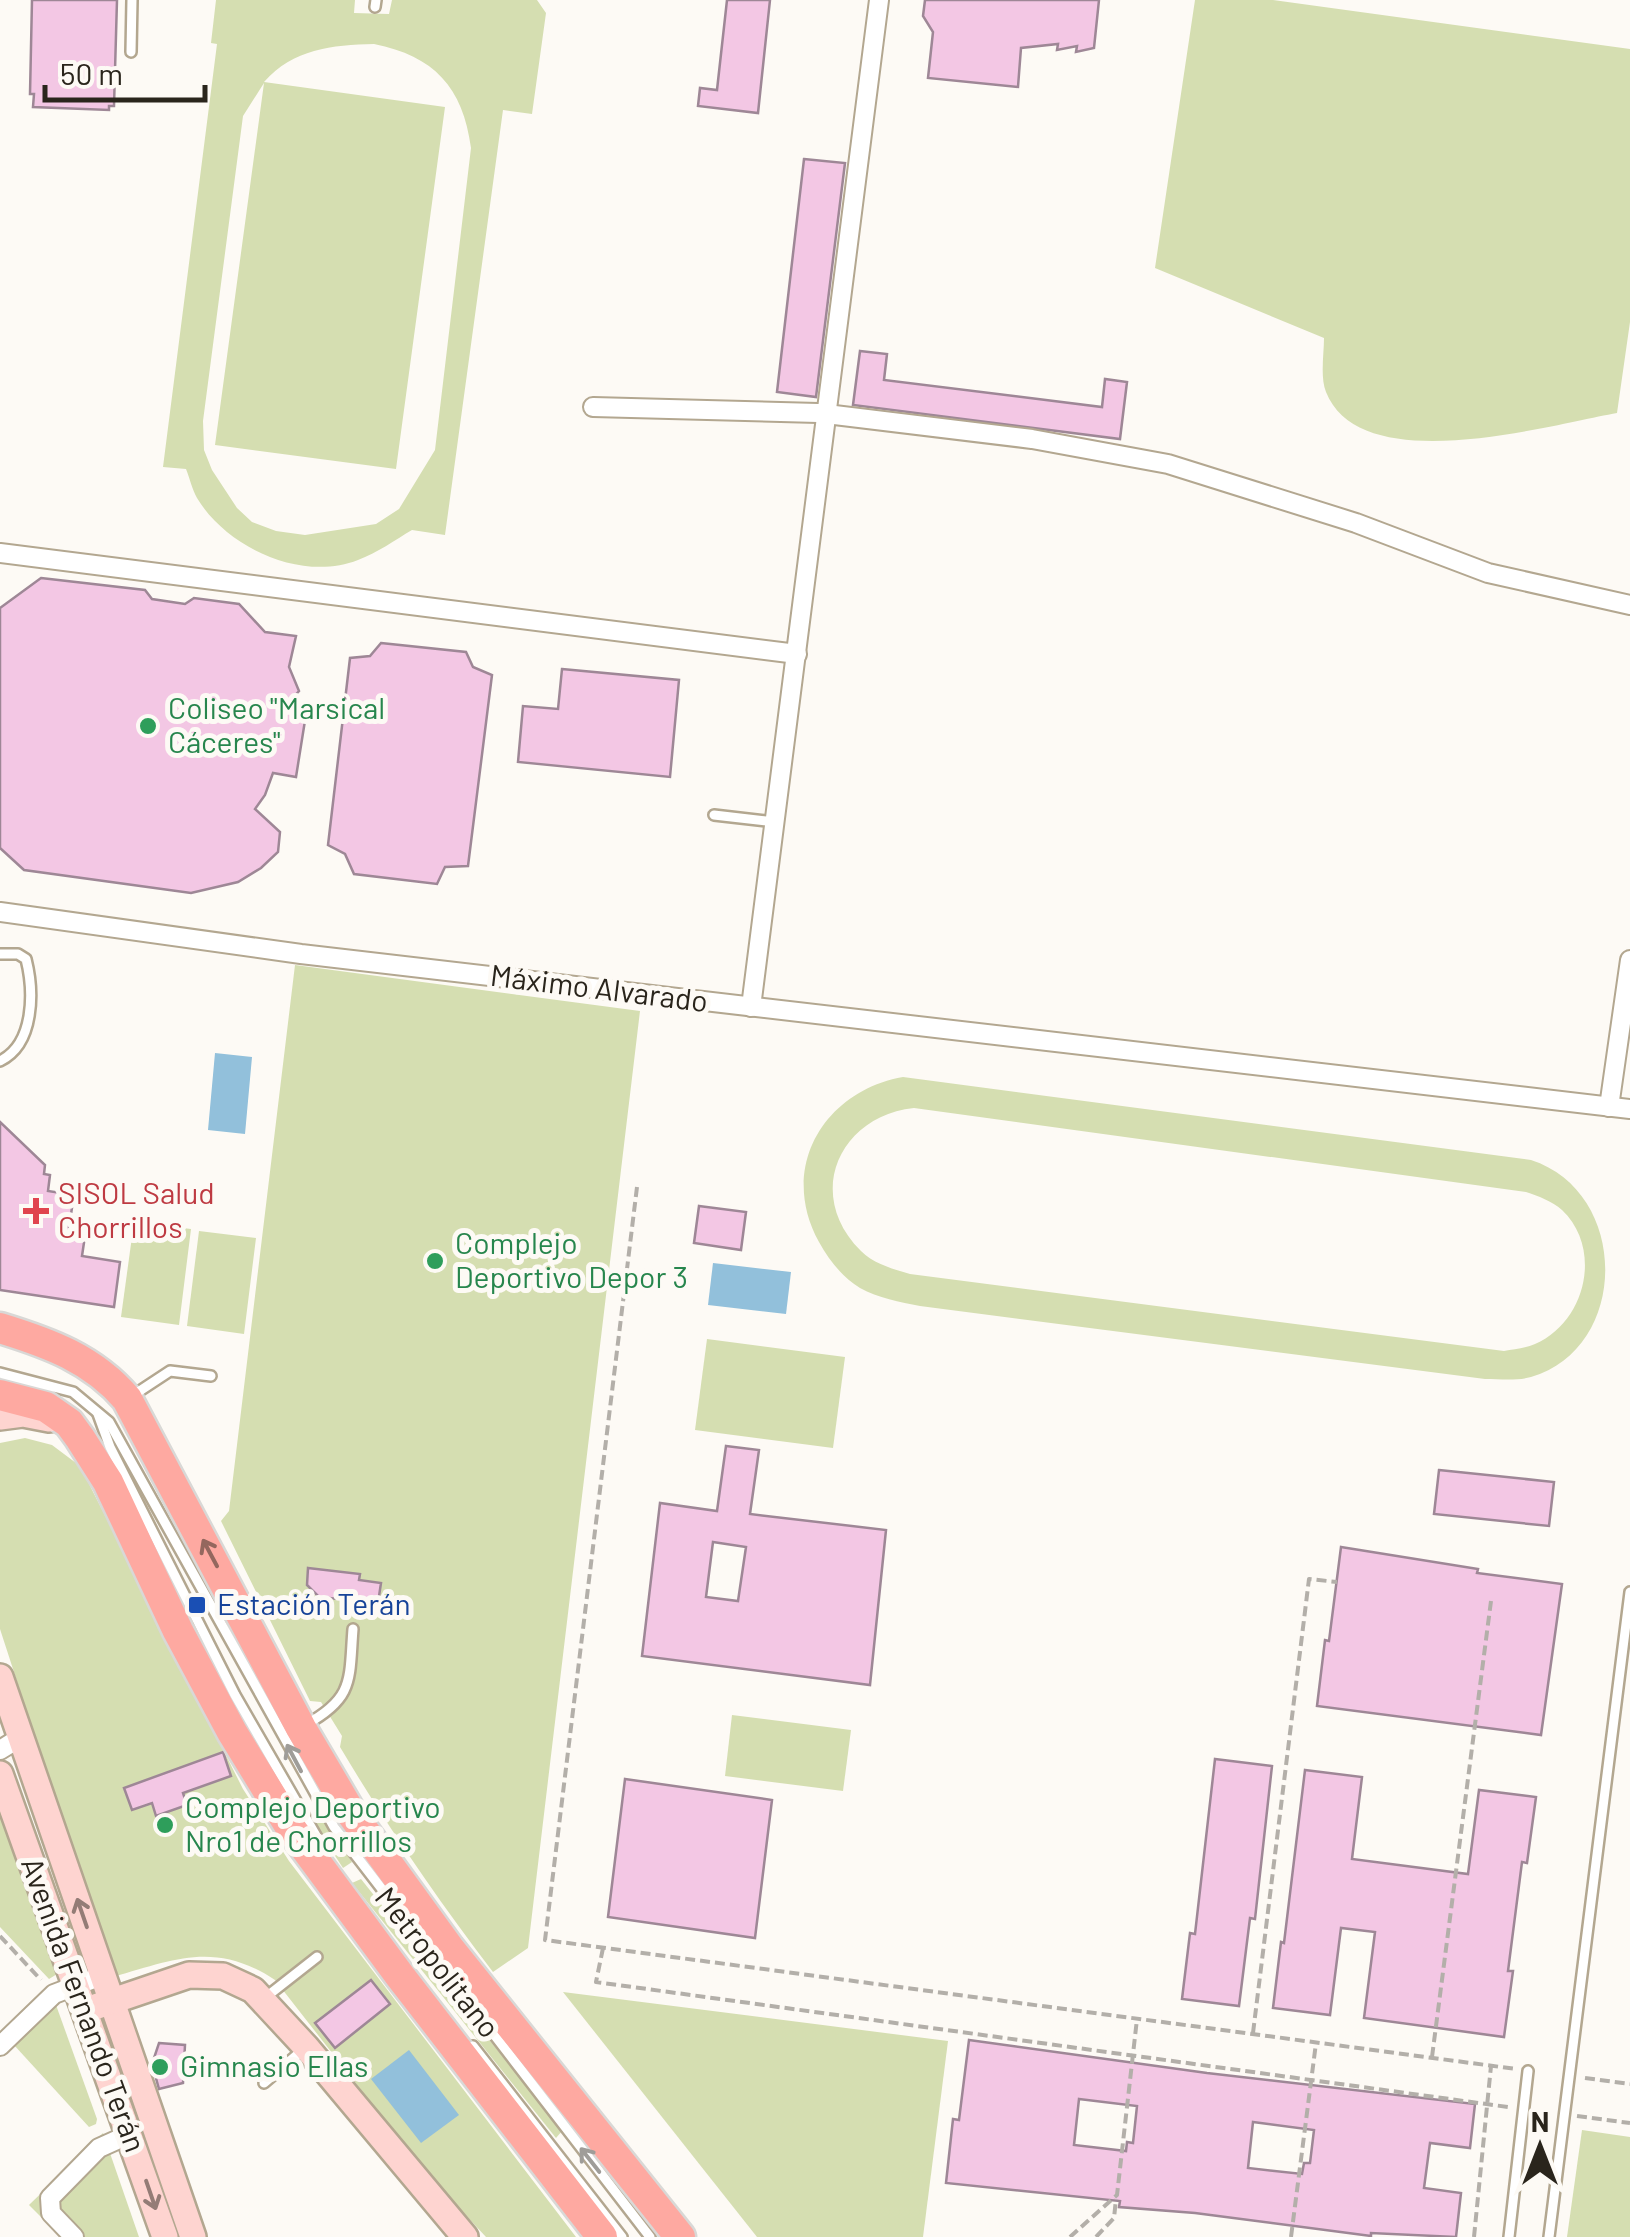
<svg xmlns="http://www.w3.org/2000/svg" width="1630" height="2237" font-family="Barlow,sans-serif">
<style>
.green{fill:#d5deb1;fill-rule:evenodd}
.water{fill:#92c0db}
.building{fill:#f3c7e4;stroke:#9e8796;stroke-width:2.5;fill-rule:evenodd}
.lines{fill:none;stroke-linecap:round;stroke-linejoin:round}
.service-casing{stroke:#b3a790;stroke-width:14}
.minor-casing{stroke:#b3a790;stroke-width:22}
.secondary-casing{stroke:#b3a790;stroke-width:30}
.primary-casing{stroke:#d9d8d6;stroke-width:35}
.path{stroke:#b3afa9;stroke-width:4;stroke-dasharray:10 5;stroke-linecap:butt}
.service{stroke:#fff;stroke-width:9}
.minor{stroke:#fff;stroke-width:18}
.secondary{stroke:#fed4d0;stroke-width:25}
.primary{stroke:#fea9a1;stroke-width:30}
.oneway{stroke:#94675e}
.oneway2{stroke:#9f9d99}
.oneway3{stroke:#947c76}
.leisure-dot{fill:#2e9e5b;stroke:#fdfaf5;stroke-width:4}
.health-dot{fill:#e0444e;stroke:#fdfaf5;stroke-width:4}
.transit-dot{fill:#1a4fb4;stroke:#fdfaf5;stroke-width:4}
.labels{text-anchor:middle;stroke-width:10;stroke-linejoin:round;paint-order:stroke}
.leisure-label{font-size:30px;fill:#27864d;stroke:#fdfaf5;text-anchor:start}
.street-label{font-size:30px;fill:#2a251c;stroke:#fdfaf5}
.health-label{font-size:30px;fill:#be3a42;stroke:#fdfaf5;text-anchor:start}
.transit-label{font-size:30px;fill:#164399;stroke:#fdfaf5;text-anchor:start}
</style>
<rect width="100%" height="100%" fill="#fdfaf5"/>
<g class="green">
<path d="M 216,0 L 355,0 L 354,13 L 389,14 L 392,0 L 537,0 L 546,13 L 532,114 L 503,110 L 445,535 L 412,530 C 395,540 377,553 358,560 C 302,582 227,548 197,498 C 192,489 190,479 186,469 L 163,467 L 217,44 L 211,43 ZM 374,44 C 434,56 463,87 471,148 L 435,450 L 399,509 L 376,524 L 305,535 L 276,531 L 252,522 L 237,508 L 212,470 L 204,450 L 203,421 L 243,116 L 264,83 L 215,445 L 396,469 L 445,107 L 264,82 C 293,49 332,45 374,44 Z"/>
<path d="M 1195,0 L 1273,0 L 1630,49 L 1630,322 L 1617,413 C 1549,425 1361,480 1326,392 C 1320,377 1324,354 1324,338 L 1155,268 Z"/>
<path d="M 295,965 L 640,1011 L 528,1948 L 493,1972 C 438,1900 387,1826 340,1747 L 342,1736 L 321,1702 L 310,1701 L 221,1521 L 229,1511 Z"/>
<path d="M 903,1077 L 1531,1160 C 1630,1192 1630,1348 1531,1377 C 1517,1381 1500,1379 1485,1379 L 920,1306 C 900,1302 878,1298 860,1288 C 842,1277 829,1260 819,1242 C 778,1168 824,1091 903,1077 ZM 914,1108 L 1526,1192 C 1538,1196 1552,1201 1562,1210 C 1603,1249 1586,1322 1535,1344 C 1526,1348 1514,1349 1504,1351 L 910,1274 C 893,1269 874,1264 861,1251 C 804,1195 839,1116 914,1108 Z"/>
<path d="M 134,1222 L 191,1229 L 179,1325 L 121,1317 Z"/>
<path d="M 199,1231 L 256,1238 L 244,1334 L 187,1326 Z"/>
<path d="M 707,1339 L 845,1357 L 833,1448 L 695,1430 Z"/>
<path d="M 25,1438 L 52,1445 L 80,1466 L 243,1789 L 289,1861 L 576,2237 L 486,2237 L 422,2168 L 275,1980 C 216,1941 175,1959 113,1977 L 0,1629 L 0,1443 Z"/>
<path d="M 732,1715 L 851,1730 L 843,1791 L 725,1776 Z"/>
<path d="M 0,1805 L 62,1971 L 49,1979 L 0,1927 Z"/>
<path d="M 318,1810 L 352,1862 L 343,1868 L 309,1816 Z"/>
<path d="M 361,1879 L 562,2131 L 556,2138 L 352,1883 Z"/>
<path d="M 563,1992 L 948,2041 L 923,2237 L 757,2237 Z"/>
<path d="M 56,2005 L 97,2119 L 96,2124 L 89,2127 L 14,2045 Z"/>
<path d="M 1582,2130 L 1630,2137 L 1630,2237 L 1567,2237 Z"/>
<path d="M 103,2133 L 139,2237 L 61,2237 L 29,2205 Z"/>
</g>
<g class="water">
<path d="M 215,1053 L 252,1057 L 245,1134 L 208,1130 Z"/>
<path d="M 713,1263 L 791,1272 L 786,1314 L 708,1305 Z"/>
<path d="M 409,2050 L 459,2115 L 421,2143 L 371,2079 Z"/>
</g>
<g class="building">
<path d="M 32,0 L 117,0 L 114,106 L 109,106 L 109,110 L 33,107 L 34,94 L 30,94 Z"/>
<path d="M 727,0 L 770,0 L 758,113 L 698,106 L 700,88 L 717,90 Z"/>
<path d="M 925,0 L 1099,0 L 1094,48 L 1076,52 L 1077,46 L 1057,50 L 1058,44 L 1021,48 L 1018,87 L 928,78 L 933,32 L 923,16 Z"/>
<path d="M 804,159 L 845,163 L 816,397 L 777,392 Z"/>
<path d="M 860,351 L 887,354 L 884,380 L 1102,407 L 1105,379 L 1127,382 L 1120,439 L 853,405 Z"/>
<path d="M 41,578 L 145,590 L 152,599 L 185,604 L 194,598 L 239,604 L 265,632 L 296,636 L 289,667 L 299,691 L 293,698 L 307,708 L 296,777 L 273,773 L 265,795 L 255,809 L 280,832 L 278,852 L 261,868 L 238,882 L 191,893 L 24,870 L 0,848 L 0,608 Z"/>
<path d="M 381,643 L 466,652 L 473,667 L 492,675 L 468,866 L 445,867 L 437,884 L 354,874 L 345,854 L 328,845 L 350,658 L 370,656 Z"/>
<path d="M 562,669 L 679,680 L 670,777 L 518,762 L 523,706 L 558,709 Z"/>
<path d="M 0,1122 L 45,1165 L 44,1174 L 50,1175 L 48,1191 L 74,1195 L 69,1227 L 86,1229 L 82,1256 L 120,1262 L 114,1307 L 0,1290 Z"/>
<path d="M 699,1206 L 746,1212 L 741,1250 L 694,1243 Z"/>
<path d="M 726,1446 L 759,1450 L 750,1514 L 886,1530 L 870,1685 L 642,1656 L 660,1503 L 717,1511 ZM 713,1542 L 746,1547 L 738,1601 L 706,1597 Z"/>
<path d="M 1439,1470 L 1554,1482 L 1549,1526 L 1434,1514 Z"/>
<path d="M 1341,1547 L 1478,1569 L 1477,1573 L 1562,1584 L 1541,1735 L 1317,1706 L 1325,1640 L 1329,1641 Z"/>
<path d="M 308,1568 L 360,1574 L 359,1580 L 381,1583 L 378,1603 L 319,1597 L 307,1585 Z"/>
<path d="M 223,1752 L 231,1776 L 183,1793 L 187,1805 L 156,1816 L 152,1803 L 132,1810 L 124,1788 Z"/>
<path d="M 1215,1759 L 1272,1766 L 1255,1919 L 1250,1918 L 1239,2006 L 1182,1999 L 1190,1933 L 1195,1934 Z"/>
<path d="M 1305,1770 L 1362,1777 L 1352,1859 L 1468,1874 L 1479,1790 L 1536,1797 L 1527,1863 L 1522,1862 L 1508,1971 L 1513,1971 L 1504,2037 L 1364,2018 L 1375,1932 L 1341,1928 L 1330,2015 L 1273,2008 L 1281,1942 L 1284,1943 Z"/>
<path d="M 625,1779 L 772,1800 L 755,1938 L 608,1917 Z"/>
<path d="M 371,1980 L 390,2004 L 335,2048 L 315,2023 Z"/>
<path d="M 969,2040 L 1207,2073 L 1475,2104 L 1470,2148 L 1430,2143 L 1424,2188 L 1461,2193 L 1456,2237 L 1371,2233 L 1371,2236 L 1195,2213 L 1119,2207 L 1120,2201 L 946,2183 L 953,2119 L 959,2120 ZM 1079,2099 L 1137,2106 L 1133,2143 L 1127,2142 L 1126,2151 L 1074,2145 ZM 1253,2122 L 1314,2130 L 1310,2163 L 1304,2163 L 1302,2174 L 1248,2168 Z"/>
<path d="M 159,2043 L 185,2045 L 183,2083 L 159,2089 L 152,2064 Z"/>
</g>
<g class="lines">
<g class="service-casing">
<g id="service">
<path d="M 375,7 L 376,0"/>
<path d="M 131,52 L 132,0"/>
<path d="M 714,815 L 775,822"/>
<path d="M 0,954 L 18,954 L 26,959 C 34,991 35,1044 0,1061"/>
<path d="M 0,1373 L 73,1392 L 109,1422 L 334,1827 L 650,2237"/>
<path d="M 132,1396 L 170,1371 L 211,1376"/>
<path d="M 98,1414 L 110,1447 L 235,1695 L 322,1846"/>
<path d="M 305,1725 C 355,1698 349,1679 353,1629"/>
<path d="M 266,1997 L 317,1957"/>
<path d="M 473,2046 L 622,2237"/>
<path d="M 264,2083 L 304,2049"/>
<path d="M 1509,2237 L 1528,2071"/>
<path d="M 1549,2237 L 1630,1592"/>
</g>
</g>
<g class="minor-casing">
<g id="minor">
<path d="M 593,407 L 818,413 L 1032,439 L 1168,464 L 1356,523 L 1488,573 L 1630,605"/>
<path d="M 0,553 L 797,654"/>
<path d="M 0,912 L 301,954 L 1630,1109"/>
<path d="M 751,1007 L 879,0"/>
<path d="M 1609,1107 L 1630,960"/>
<path d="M 0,1750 L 21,1737"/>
<path d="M 0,2046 L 54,1994 L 104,1975"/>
<path d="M 74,2237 L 51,2213 L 50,2198 L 99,2148 L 130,2134"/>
</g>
</g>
<g class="secondary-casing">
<g id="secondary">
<path d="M 0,1417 L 23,1414 L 49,1419"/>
<path d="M 0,1677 L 193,2237"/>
<path d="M 0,1774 L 165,2237"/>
<path d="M 86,2010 L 189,1975 L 223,1976 L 253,1990 L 306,2047 L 465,2237"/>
</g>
</g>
<g class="primary-casing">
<g id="primary">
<path d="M 0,1328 C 49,1343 93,1359 127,1399 L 301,1728 L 351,1813 L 449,1948 L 680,2237"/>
<path d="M 0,1395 L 46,1407 L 69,1423 L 80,1438 L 108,1482 L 178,1631 L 232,1732 L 292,1830 L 400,1976 L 602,2237"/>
</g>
</g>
<g class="path">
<path d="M 637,1187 L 545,1940 L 1516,2069"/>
<path d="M 0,1936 L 41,1980"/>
<path d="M 603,1948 L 596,1982 L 1508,2107"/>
<path d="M 1253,2033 L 1309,1579 L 1337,1582"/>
<path d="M 1432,2057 L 1491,1601"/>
<path d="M 1585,2078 L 1630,2084"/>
<path d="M 1577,2116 L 1630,2123"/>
<path d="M 1070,2237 L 1117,2195 L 1137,2019"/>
<path d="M 1096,2237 L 1114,2218 L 1116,2199"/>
<path d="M 1291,2237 L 1316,2043"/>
<path d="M 1474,2237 L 1491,2066"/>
</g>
<use href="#service" class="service"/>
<use href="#minor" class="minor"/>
<use href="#secondary" class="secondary"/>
<use href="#primary" class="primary"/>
</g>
<defs><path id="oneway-shaft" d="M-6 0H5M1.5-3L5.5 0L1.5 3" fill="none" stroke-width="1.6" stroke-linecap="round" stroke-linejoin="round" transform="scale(2.5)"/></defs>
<use class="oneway" href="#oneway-shaft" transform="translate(210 1553) rotate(-118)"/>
<g class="oneway2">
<use href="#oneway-shaft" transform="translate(294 1758) rotate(-118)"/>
<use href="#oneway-shaft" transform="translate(590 2160) rotate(-128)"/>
</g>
<g class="oneway3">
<use href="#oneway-shaft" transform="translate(82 1913) rotate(-109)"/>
<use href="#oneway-shaft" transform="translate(151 2195) rotate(71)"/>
</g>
<g class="leisure-dot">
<circle cx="148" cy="726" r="10"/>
<circle cx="435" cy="1261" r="10"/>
<circle cx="165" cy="1825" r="10"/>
<circle cx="160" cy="2067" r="10"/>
</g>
<path class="health-dot" d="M31 1196h10v10h10v10h-10v10h-10v-10h-10v-10h10z"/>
<rect class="transit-dot" x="187" y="1595" width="20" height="20" rx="5"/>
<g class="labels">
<g class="leisure-label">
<text x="168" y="719">Coliseo "Marsical<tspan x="168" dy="34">Cáceres"</tspan></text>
<text x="455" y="1254">Complejo<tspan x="455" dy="34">Deportivo Depor 3</tspan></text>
<text x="185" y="1818">Complejo Deportivo<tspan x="185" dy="34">Nro1 de Chorrillos</tspan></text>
<text x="180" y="2077">Gimnasio Ellas</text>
</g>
<g class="street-label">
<text transform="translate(599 989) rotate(7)" y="10">Máximo Alvarado</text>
<text transform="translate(437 1963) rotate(52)" y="10">Metropolitano</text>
<text transform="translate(83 2005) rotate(70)" y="10">Avenida Fernando Terán</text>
</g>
<g class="health-label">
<text x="58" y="1204">SISOL Salud<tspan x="58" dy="34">Chorrillos</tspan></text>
</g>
<g class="transit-label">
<text x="217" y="1615">Estación Terán</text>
</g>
</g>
<g transform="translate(1540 2147)" stroke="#fdfaf5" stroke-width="8" paint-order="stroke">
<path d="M0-8L18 38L0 25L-18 38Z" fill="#2a251c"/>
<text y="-15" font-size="28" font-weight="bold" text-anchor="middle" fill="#2a251c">N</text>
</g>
<path d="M45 85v15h160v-15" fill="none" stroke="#2a251c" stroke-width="5"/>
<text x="60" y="85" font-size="30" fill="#2a251c" stroke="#fdfaf5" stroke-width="8" paint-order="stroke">50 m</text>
</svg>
